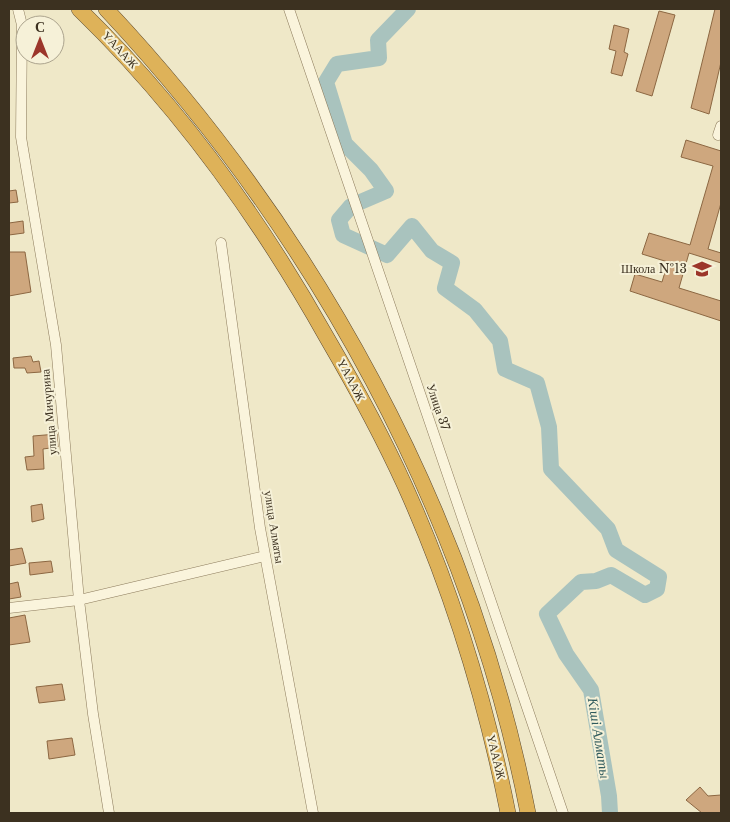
<svg xmlns="http://www.w3.org/2000/svg" width="730" height="822" font-family="'Libre Baskerville',serif">
<style>
.lines{fill:none;stroke-linecap:round;stroke-linejoin:round}
.river{stroke:#a9c3be;stroke-width:16}
.building{fill:#cea77e;stroke:#8c6742}
.minor-casing{stroke:#8c7b5c;stroke-width:11}
.highway-casing{stroke:#5a4830;stroke-width:16}
.minor{stroke:#faf4dc;stroke-width:10}
.highway{stroke:#deb259;stroke-width:15}
.labels{text-anchor:middle;stroke-width:4;stroke-linejoin:round;paint-order:stroke}
.street-label{font-size:12px;fill:#3c3120;stroke:#f6f1d8}
.poi-label{font-size:12px;fill:#3c3120;stroke:#f6f1d8;text-anchor:end}
.water-label{font-size:14px;font-style:italic;fill:#2f5a5c;stroke:#f6f1d8}
</style>
<rect width="100%" height="100%" fill="#efe8c8"/>
<g class="lines">
<path class="river" d="M 408,9 L 378,40 L 379,58 L 337,64 L 326,82 L 345,144 L 371,170 L 386,191 L 351,206 L 339,220 L 343,235 L 387,255 L 412,226 L 432,251 L 452,263 L 445,288 L 475,310 L 500,341 L 505,369 L 537,383 L 549,427 L 551,469 L 608,529 L 616,550 L 659,577 L 657,589 L 645,595 L 611,575 L 596,581 L 581,582 L 547,614 L 566,654 L 591,690 L 609,796 L 610,813"/>
</g>
<g class="building">
<path d="M 715,9 L 721,9 L 721,62 L 709,114 L 691,108 Z"/>
<path d="M 659,11 L 675,15 L 652,96 L 636,91 Z"/>
<path d="M 614,25 L 629,29 L 624,52 L 628,54 L 622,76 L 611,73 L 616,51 L 609,49 Z"/>
<path d="M 686,140 L 721,151 L 721,203 L 708,249 L 721,253 L 721,263 L 689,253 L 679,288 L 721,301 L 721,321 L 630,291 L 635,274 L 662,282 L 668,262 L 642,254 L 649,233 L 690,245 L 713,166 L 681,157 Z"/>
<path d="M 16,190 L 18,202 L 9,203 L 9,191 Z"/>
<path d="M 23,221 L 24,233 L 9,235 L 9,223 Z"/>
<path d="M 9,252 L 25,252 L 31,292 L 9,296 Z"/>
<path d="M 31,356 L 33,362 L 39,361 L 41,372 L 27,373 L 25,368 L 14,368 L 13,358 Z"/>
<path d="M 57,434 L 58,447 L 43,449 L 44,469 L 27,470 L 25,457 L 34,456 L 33,436 Z"/>
<path d="M 42,504 L 44,519 L 32,522 L 31,506 Z"/>
<path d="M 22,548 L 26,563 L 9,566 L 9,550 Z"/>
<path d="M 51,561 L 53,572 L 30,575 L 29,563 Z"/>
<path d="M 18,582 L 21,597 L 9,599 L 9,584 Z"/>
<path d="M 25,615 L 30,642 L 9,645 L 9,618 Z"/>
<path d="M 62,684 L 65,700 L 39,703 L 36,687 Z"/>
<path d="M 72,738 L 75,755 L 49,759 L 47,741 Z"/>
<path d="M 700,787 L 708,796 L 721,795 L 721,813 L 702,813 L 686,800 Z"/>
</g>
<g class="lines">
<g class="minor-casing">
<g id="minor">
<path d="M 18,9 L 22,25 L 21,137 L 56,345 L 79,600 L 93,714 L 109,813"/>
<path d="M 289,9 L 563,813"/>
<path d="M 718,135 L 721,126"/>
<path d="M 221,243 L 260,528 L 313,813"/>
<path d="M 9,608 L 79,600 L 265,556"/>
</g>
</g>
<g class="highway-casing">
<g id="highway">
<path d="M 79,9 C 179,106 259,217 327,338 C 355,386 382,435 405,486 C 452,590 486,702 508,813"/>
<path d="M 106,9 C 315,232 469,512 528,813"/>
</g>
</g>
<use href="#minor" class="minor"/>
<use href="#highway" class="highway"/>
</g>
<defs>
<g id="school-bare" transform="scale(1.5)"><path d="M0-5L7-2L0 1L-7-2ZM-4 1L0 2.5L4 1V4Q0 6-4 4Z" fill="#9c362b" stroke="#f6f1d8" stroke-width="2.5" paint-order="stroke"/></g>
</defs>
<g fill-rule="evenodd">
<use href="#school-bare" x="702" y="269"/>
</g>
<g class="labels">
<g class="street-label">
<text transform="translate(120 50) rotate(47)" y="4">ҮАААЖ</text>
<text transform="translate(351 380) rotate(62)" y="4">ҮАААЖ</text>
<text transform="translate(438 407) rotate(71)" y="4">Улица 37</text>
<text transform="translate(49 412) rotate(-95)" y="4">улица Мичурина</text>
<text transform="translate(274 527) rotate(81)" y="4">улица Алматы</text>
<text transform="translate(496 757) rotate(76)" y="4">ҮАААЖ</text>
</g>
<g class="poi-label">
<text x="687" y="273">Школа №13</text>
</g>
<g class="water-label">
<text transform="translate(599 738) rotate(81)" y="5">Кіші Алматы</text>
</g>
</g>
<rect width="730" height="822" fill="none" stroke="#3c3120" stroke-width="20"/>
<g transform="translate(40 40)"><circle r="24" fill="#f6f1d8" stroke="#aca48e"/>
<path d="M0-4L9 19L0 12L-9 19Z" fill="#9c362b"/>
<text y="-8" font-size="14" font-weight="bold" text-anchor="middle" fill="#3c3120">С</text>
</g>
</svg>
